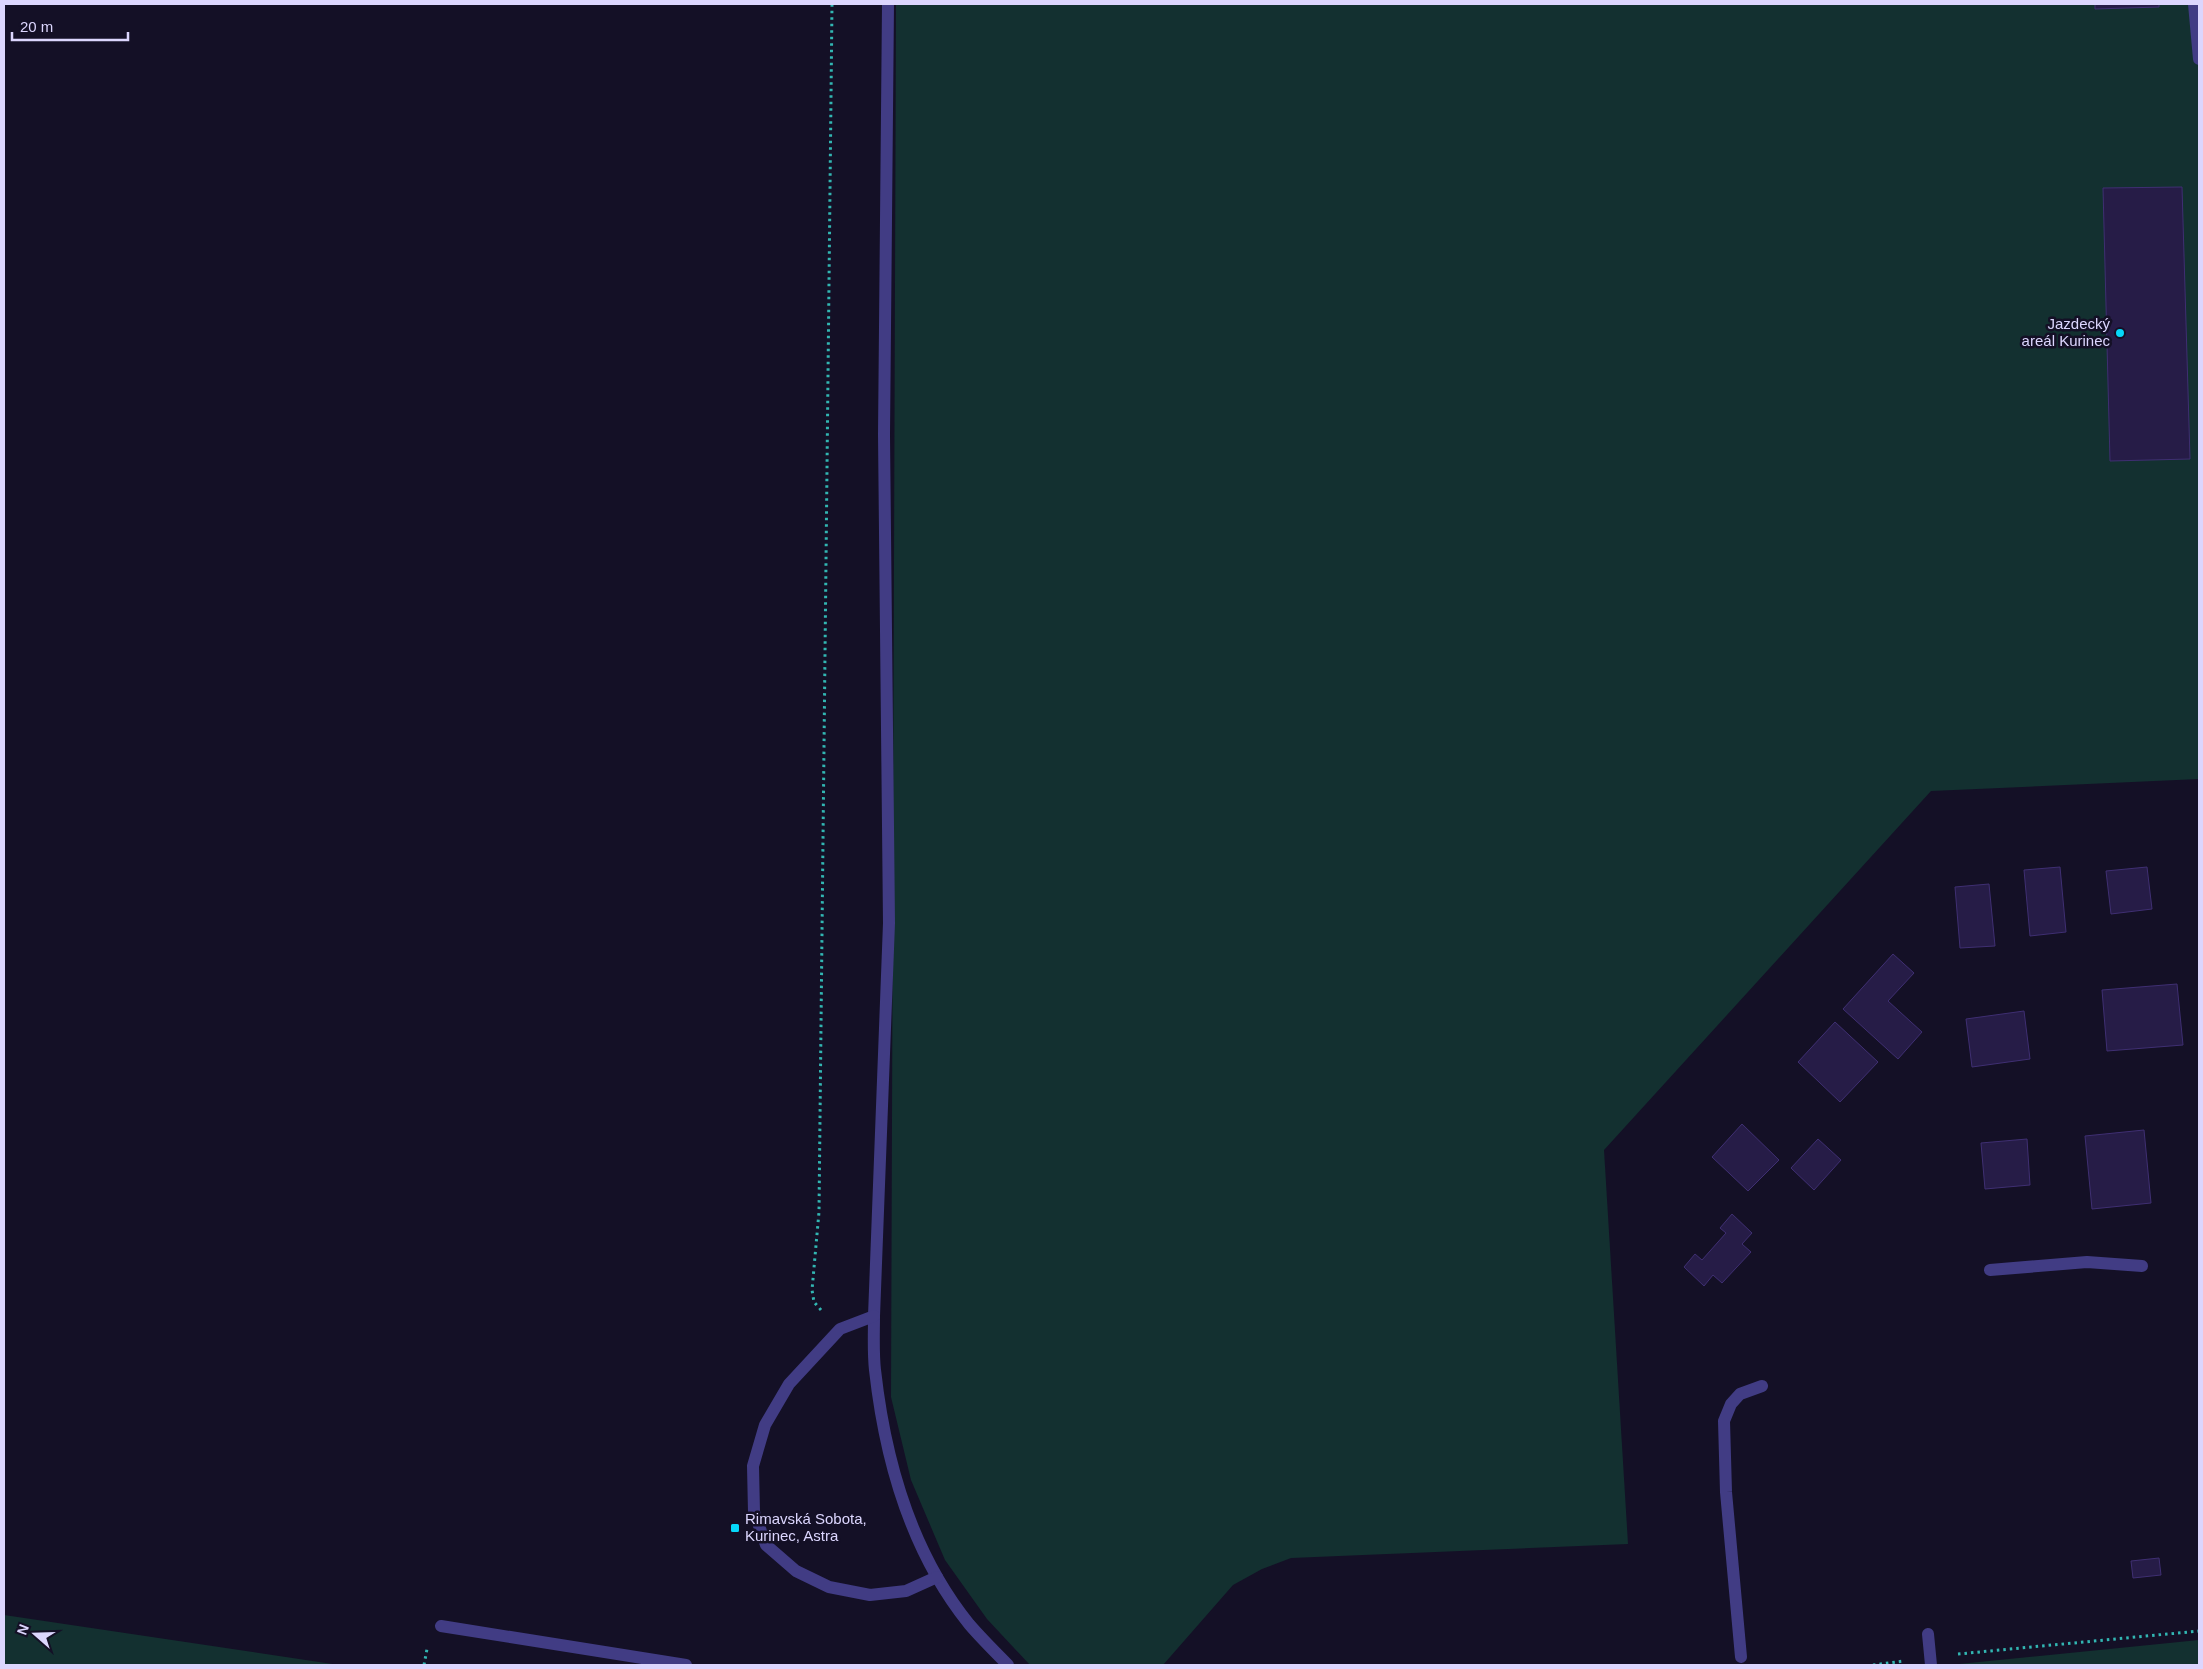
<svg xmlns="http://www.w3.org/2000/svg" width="2203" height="1669" font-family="Arial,sans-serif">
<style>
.green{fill:#133030}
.building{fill:#261c47;stroke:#3f2f72}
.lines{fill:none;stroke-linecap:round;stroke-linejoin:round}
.path{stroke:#32b6b2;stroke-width:3;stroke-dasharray:2.5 4;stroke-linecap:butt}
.service{stroke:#413c84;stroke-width:12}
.minor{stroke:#413c84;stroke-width:12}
.poi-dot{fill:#06d8fa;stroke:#141026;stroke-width:2}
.labels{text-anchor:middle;stroke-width:5;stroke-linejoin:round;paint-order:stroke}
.poi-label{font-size:15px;fill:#dcd6fe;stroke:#141026;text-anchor:end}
</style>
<rect width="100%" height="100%" fill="#141026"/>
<g class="green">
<path d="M 896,4 L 2199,4 L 2199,779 L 1931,791 L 1604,1150 L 1628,1544 L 1291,1558 L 1262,1569 L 1233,1585 L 1163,1665 L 1030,1665 L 987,1619 L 945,1560 L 911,1480 L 891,1397 Z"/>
<path d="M 4,1615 L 339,1665 L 4,1665 Z"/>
<path d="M 2199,1640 L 2199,1665 L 1949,1665 Z"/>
</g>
<g class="building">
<path d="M 2095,4 L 2159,4 L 2159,7 L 2095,9 Z"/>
<path d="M 2182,187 L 2190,459 L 2110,461 L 2103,188 Z"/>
<path d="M 2060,867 L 2066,932 L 2030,936 L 2024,870 Z"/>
<path d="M 2147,867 L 2152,909 L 2111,914 L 2106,871 Z"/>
<path d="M 1989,884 L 1995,946 L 1960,948 L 1955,887 Z"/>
<path d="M 1893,954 L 1914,973 L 1888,1001 L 1922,1032 L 1898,1059 L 1843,1009 Z"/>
<path d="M 2177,984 L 2183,1045 L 2107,1051 L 2102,990 Z"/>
<path d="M 2024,1011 L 2030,1059 L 1972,1067 L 1966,1019 Z"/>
<path d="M 1835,1022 L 1878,1062 L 1840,1102 L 1798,1062 Z"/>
<path d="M 1742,1124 L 1779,1160 L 1748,1191 L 1712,1157 Z"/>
<path d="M 2144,1130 L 2151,1203 L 2092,1209 L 2085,1136 Z"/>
<path d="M 1818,1139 L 1841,1160 L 1814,1190 L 1791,1168 Z"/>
<path d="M 2027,1139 L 2030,1185 L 1985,1189 L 1981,1143 Z"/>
<path d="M 1732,1214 L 1752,1233 L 1742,1244 L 1751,1252 L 1722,1283 L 1713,1275 L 1704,1286 L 1684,1267 L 1695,1254 L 1702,1260 L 1726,1233 L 1720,1228 Z"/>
<path d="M 2159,1558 L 2161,1575 L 2133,1578 L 2131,1561 Z"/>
</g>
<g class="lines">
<g class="path">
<path d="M 821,1310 L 814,1302 L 812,1290 L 819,1212 L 832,4"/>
<path d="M 1958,1654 L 2199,1631"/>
<path d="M 424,1665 L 427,1649"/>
<path d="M 1873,1665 L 1904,1661"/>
</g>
<g class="service">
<path d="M 2194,4 L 2199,59"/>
<path d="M 1990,1270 L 2087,1262 L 2142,1266"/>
<path d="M 441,1626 L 686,1665"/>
<path d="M 1928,1634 L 1931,1665"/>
<path d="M 1741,1657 L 1726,1492 L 1724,1421 L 1731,1404 L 1740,1394 L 1762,1386"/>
</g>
<g class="minor">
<path d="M 888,4 L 884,435 L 889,923 L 874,1316 C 874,1334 873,1352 875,1370 C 885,1460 911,1552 969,1624 C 981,1638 995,1652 1008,1665"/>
<path d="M 874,1316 L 840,1329 L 789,1384 L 765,1425 L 753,1466 L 754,1512 L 766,1545 L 796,1571 L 829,1587 L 870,1595 L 906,1591 L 937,1577"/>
</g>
</g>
<g class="poi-dot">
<circle cx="2120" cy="333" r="5"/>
<rect x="730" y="1523" width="10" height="10" rx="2.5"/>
</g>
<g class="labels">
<g class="poi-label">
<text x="2110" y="329">Jazdecký<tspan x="2110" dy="17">areál Kurinec</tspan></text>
<text x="745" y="1524" text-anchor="start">Rimavská Sobota,<tspan x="745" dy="17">Kurinec, Astra</tspan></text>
</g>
</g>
<rect width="2203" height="1669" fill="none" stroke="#dcd6fe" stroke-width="10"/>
<g transform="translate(35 1634) rotate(290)" stroke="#141026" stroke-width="4" paint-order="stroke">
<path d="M0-4L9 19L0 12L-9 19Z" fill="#dcd6fe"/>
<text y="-8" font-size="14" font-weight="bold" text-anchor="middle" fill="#dcd6fe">N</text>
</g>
<path d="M12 32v8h116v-8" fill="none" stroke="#dcd6fe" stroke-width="2.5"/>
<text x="20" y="32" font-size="15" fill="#dcd6fe" stroke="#141026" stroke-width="4" paint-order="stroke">20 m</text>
</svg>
